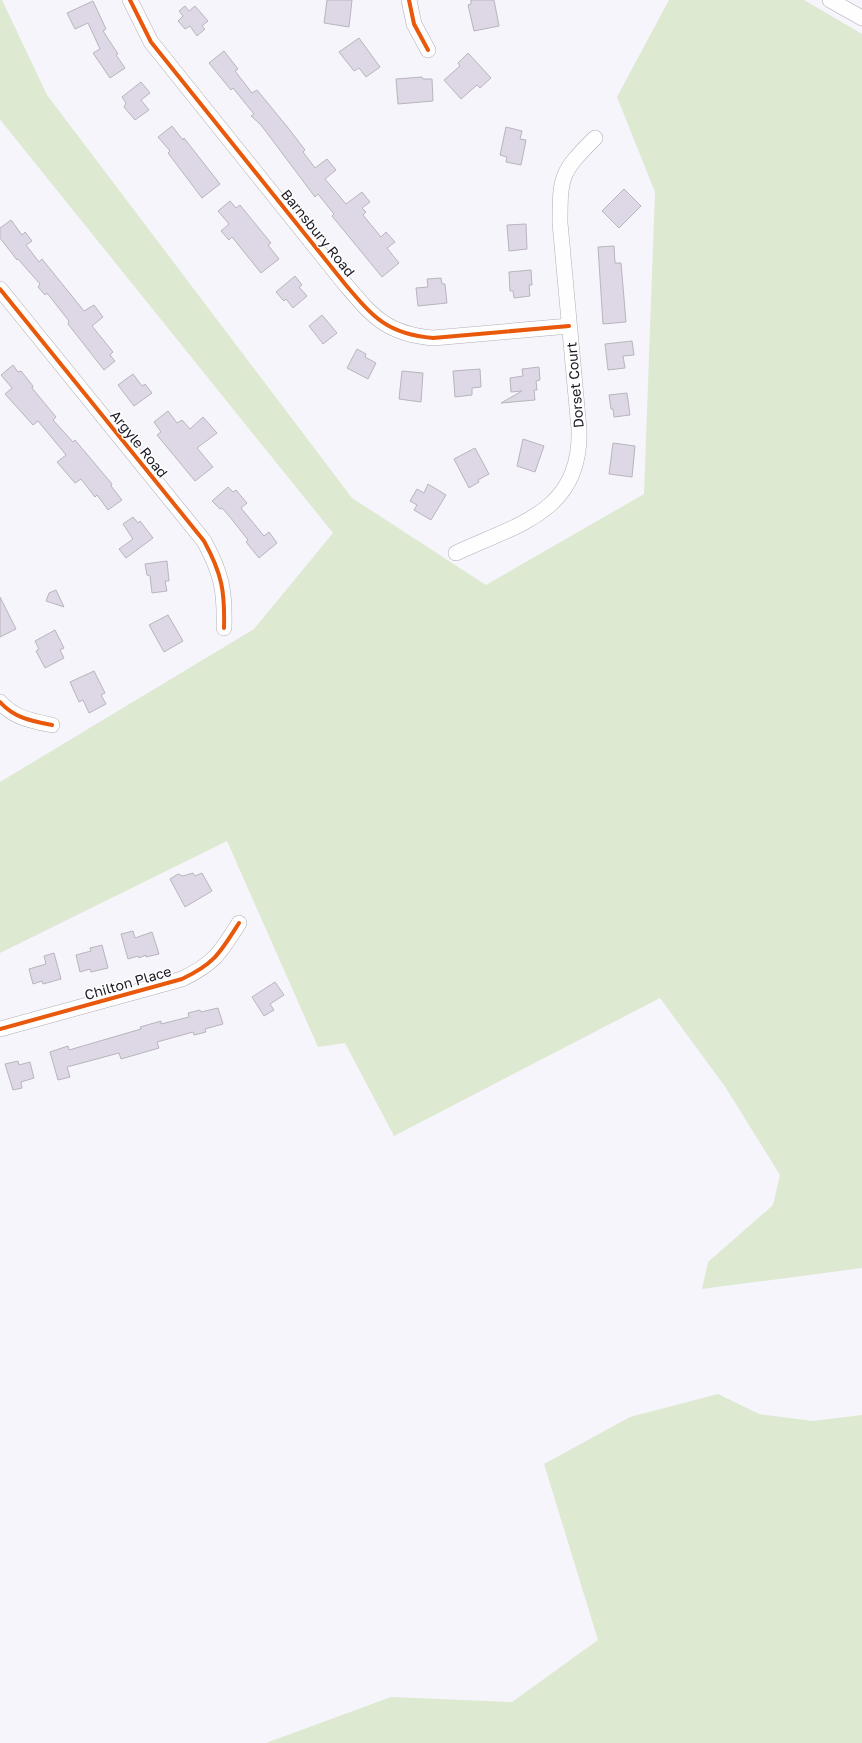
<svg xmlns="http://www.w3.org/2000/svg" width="862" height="1743" font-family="'Golos Text',sans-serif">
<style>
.green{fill:#dde9d0}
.building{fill:#ded7e6;stroke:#b8b5bd}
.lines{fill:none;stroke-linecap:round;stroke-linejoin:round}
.minor-casing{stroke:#b0aeb6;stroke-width:16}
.minor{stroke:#fefefe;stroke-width:15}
.cycleway-casing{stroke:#fff;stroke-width:6}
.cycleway{stroke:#e8590c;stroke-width:4}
.labels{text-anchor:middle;stroke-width:3;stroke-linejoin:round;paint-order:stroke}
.street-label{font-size:14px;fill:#1c1924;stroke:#fff}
</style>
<rect width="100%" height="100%" fill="#f6f5fb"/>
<g class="green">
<path d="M 0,0 L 2,0 L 47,95 L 352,498 L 486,585 L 644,494 L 655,192 L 617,97 L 669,0 L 804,0 L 862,34 L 862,1268 L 702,1289 L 708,1262 L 773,1205 L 780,1175 L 726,1088 L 660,998 L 394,1136 L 345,1043 L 318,1047 L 227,841 L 0,953 L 0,782 L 254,629 L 333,533 L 2,122 L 0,119 Z"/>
<path d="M 718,1394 L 759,1414 L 813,1421 L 862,1415 L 862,1743 L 266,1743 L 391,1697 L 512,1702 L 598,1640 L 544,1464 L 630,1417 Z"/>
</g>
<g class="building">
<path d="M 327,0 L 352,0 L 349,27 L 324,23 Z"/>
<path d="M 471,0 L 494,0 L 499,26 L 474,31 L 468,5 L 471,4 Z"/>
<path d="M 93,1 L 106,29 L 103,31 L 118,54 L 116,55 L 125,68 L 110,78 L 93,53 L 100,49 L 88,23 L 75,29 L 67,13 Z"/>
<path d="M 185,6 L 189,11 L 195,6 L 208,21 L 202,26 L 205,29 L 197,36 L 190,26 L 185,29 L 178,21 L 183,16 L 179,11 Z"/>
<path d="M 359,38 L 380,67 L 366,77 L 359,68 L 354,71 L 339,52 Z"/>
<path d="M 224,51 L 238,69 L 235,71 L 252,93 L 257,90 L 289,129 L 305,150 L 303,152 L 315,168 L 327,159 L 336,170 L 325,179 L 346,204 L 362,192 L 370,202 L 362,208 L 366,212 L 363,215 L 381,237 L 386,232 L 395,242 L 387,248 L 399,263 L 382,277 L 332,216 L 334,214 L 318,194 L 315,197 L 261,125 L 251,116 L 254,114 L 233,88 L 231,90 L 209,63 Z"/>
<path d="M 468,53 L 491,78 L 480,88 L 477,85 L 461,99 L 444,80 L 460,66 L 458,63 Z"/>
<path d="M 422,77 L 423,79 L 432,79 L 433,101 L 398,104 L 396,79 Z"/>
<path d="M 141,82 L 150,93 L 141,100 L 149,110 L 135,120 L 124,107 L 126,103 L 122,97 Z"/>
<path d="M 172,126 L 183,140 L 184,138 L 220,184 L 202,198 L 168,153 L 170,151 L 158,137 Z"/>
<path d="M 506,127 L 522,131 L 520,139 L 526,140 L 521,165 L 506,162 L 507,157 L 500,155 Z"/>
<path d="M 624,189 L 641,206 L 619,228 L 602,211 Z"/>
<path d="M 230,201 L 236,208 L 240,205 L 262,232 L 271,243 L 268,245 L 279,259 L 261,273 L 232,237 L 229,240 L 221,231 L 229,224 L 218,211 Z"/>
<path d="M 11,220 L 22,235 L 25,232 L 32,241 L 26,245 L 39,262 L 42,259 L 84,311 L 94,305 L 103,317 L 92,326 L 113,352 L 110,355 L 115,361 L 104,370 L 68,324 L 69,321 L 47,293 L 45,295 L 38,287 L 40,284 L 18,259 L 17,260 L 0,238 L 0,228 Z"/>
<path d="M 526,224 L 527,249 L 509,251 L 507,225 Z"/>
<path d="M 614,246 L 615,263 L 621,263 L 626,322 L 603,324 L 598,247 Z"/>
<path d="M 531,270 L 532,285 L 529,285 L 530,296 L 514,298 L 513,291 L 510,291 L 509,272 Z"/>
<path d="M 295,276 L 302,285 L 299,287 L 307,296 L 293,308 L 286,299 L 284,301 L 276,292 Z"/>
<path d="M 441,278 L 442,284 L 445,284 L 447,303 L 418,306 L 416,288 L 428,287 L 427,279 Z"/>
<path d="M 322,315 L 337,333 L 323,344 L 309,326 Z"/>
<path d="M 632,341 L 634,355 L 623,356 L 625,368 L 608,370 L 605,344 Z"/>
<path d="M 357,349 L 366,354 L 365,357 L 376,363 L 368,379 L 347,368 Z"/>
<path d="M 13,365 L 18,372 L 21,371 L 33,386 L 32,388 L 56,417 L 53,420 L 73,442 L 75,440 L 112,484 L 111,486 L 122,500 L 108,510 L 97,495 L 95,497 L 81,479 L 75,483 L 57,462 L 66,455 L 62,450 L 38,421 L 33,425 L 5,394 L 12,388 L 1,375 Z"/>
<path d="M 539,367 L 540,380 L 536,381 L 537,390 L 534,390 L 535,400 L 501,403 L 522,391 L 511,392 L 510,378 L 523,376 L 522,369 Z"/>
<path d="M 480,369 L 481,387 L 472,388 L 472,395 L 455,397 L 453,371 Z"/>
<path d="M 402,371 L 423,373 L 421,402 L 399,399 Z"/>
<path d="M 133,374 L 142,386 L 145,384 L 152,393 L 134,406 L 118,385 Z"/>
<path d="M 627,393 L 630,415 L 614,417 L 613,409 L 611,409 L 609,395 Z"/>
<path d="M 168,411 L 177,423 L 182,420 L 190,429 L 203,417 L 217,433 L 197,448 L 213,467 L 195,481 L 157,435 L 161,432 L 154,422 Z"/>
<path d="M 523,439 L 544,446 L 535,472 L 517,466 Z"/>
<path d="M 613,443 L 635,446 L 632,477 L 609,474 Z"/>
<path d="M 475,448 L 489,474 L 478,480 L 479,482 L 469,488 L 454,459 Z"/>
<path d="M 428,484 L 446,495 L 431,520 L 414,510 L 417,505 L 410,501 L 417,489 L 424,493 Z"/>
<path d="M 228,487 L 233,492 L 236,490 L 247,503 L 241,508 L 264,536 L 269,532 L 277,543 L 259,558 L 246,542 L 248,540 L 230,517 L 222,508 L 220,509 L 212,501 Z"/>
<path d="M 133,517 L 138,523 L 140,521 L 153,538 L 126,558 L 119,549 L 133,539 L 123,524 Z"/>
<path d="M 167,561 L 169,581 L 165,581 L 167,591 L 152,593 L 150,576 L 147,575 L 145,564 Z"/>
<path d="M 56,590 L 64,607 L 46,601 L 49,593 Z"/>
<path d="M 0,597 L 16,629 L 0,637 Z"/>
<path d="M 168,615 L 183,641 L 164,652 L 149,625 Z"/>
<path d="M 55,630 L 64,648 L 60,650 L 64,658 L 45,668 L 36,651 L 39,649 L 35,641 Z"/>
<path d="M 94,671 L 105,693 L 101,695 L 106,704 L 89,713 L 83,700 L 79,702 L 70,682 Z"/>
<path d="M 193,873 L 195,876 L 202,873 L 212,891 L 185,907 L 170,879 L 178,874 L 183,876 Z"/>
<path d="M 133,931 L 135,938 L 152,932 L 159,954 L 146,957 L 146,955 L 139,958 L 138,956 L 128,959 L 121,934 Z"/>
<path d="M 102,945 L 108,968 L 91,972 L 90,969 L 80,972 L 76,955 L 91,951 L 90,948 Z"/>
<path d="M 54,953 L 61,979 L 43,984 L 42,981 L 33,984 L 29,969 L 46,964 L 44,956 Z"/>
<path d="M 275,982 L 284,995 L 270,1004 L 274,1010 L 264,1016 L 252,997 Z"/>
<path d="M 218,1008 L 223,1024 L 205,1029 L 206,1032 L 194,1035 L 193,1032 L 157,1042 L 159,1048 L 121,1059 L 119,1053 L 67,1067 L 70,1077 L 58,1080 L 50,1052 L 68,1046 L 69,1050 L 141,1029 L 140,1027 L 161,1021 L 161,1024 L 189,1017 L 188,1013 L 200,1010 L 201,1012 Z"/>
<path d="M 18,1061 L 19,1065 L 30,1062 L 34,1078 L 21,1082 L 22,1088 L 13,1090 L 5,1064 Z"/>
</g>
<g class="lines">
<g class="minor-casing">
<g id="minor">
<path d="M 130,0 L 151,42 L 345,284 C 373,317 387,334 433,338 L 569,326"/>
<path d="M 409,0 L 414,24 L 428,50"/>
<path d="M 830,0 L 862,18"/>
<path d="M 0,289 L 204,541 C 222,574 225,591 224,628"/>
<path d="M 456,553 C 518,524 582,512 579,429 L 560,223 C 560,175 561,172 595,138"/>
<path d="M 0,702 C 14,718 32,721 52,725"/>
<path d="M 0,1029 L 182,979 C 215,963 220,953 239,923"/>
</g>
</g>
<use href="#minor" class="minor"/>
<g class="cycleway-casing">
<g id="cycleway">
<path d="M 130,0 L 151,42 L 345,284 C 373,317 387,334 433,338 L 569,326"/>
<path d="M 409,0 L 414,24 L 428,50"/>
<path d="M 0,289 L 204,541 C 222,574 225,591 224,628"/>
<path d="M 0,702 C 14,718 32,721 52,725"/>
<path d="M 0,1029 L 182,979 C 215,963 220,953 239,923"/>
</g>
</g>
<use href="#cycleway" class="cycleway"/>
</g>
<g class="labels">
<g class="street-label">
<text transform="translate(318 233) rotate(51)" y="5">Barnsbury Road</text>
<text transform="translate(575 385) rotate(-95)" y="5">Dorset Court</text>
<text transform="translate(139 444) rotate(51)" y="5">Argyle Road</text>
<text transform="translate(128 983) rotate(-16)" y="5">Chilton Place</text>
</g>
</g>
</svg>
